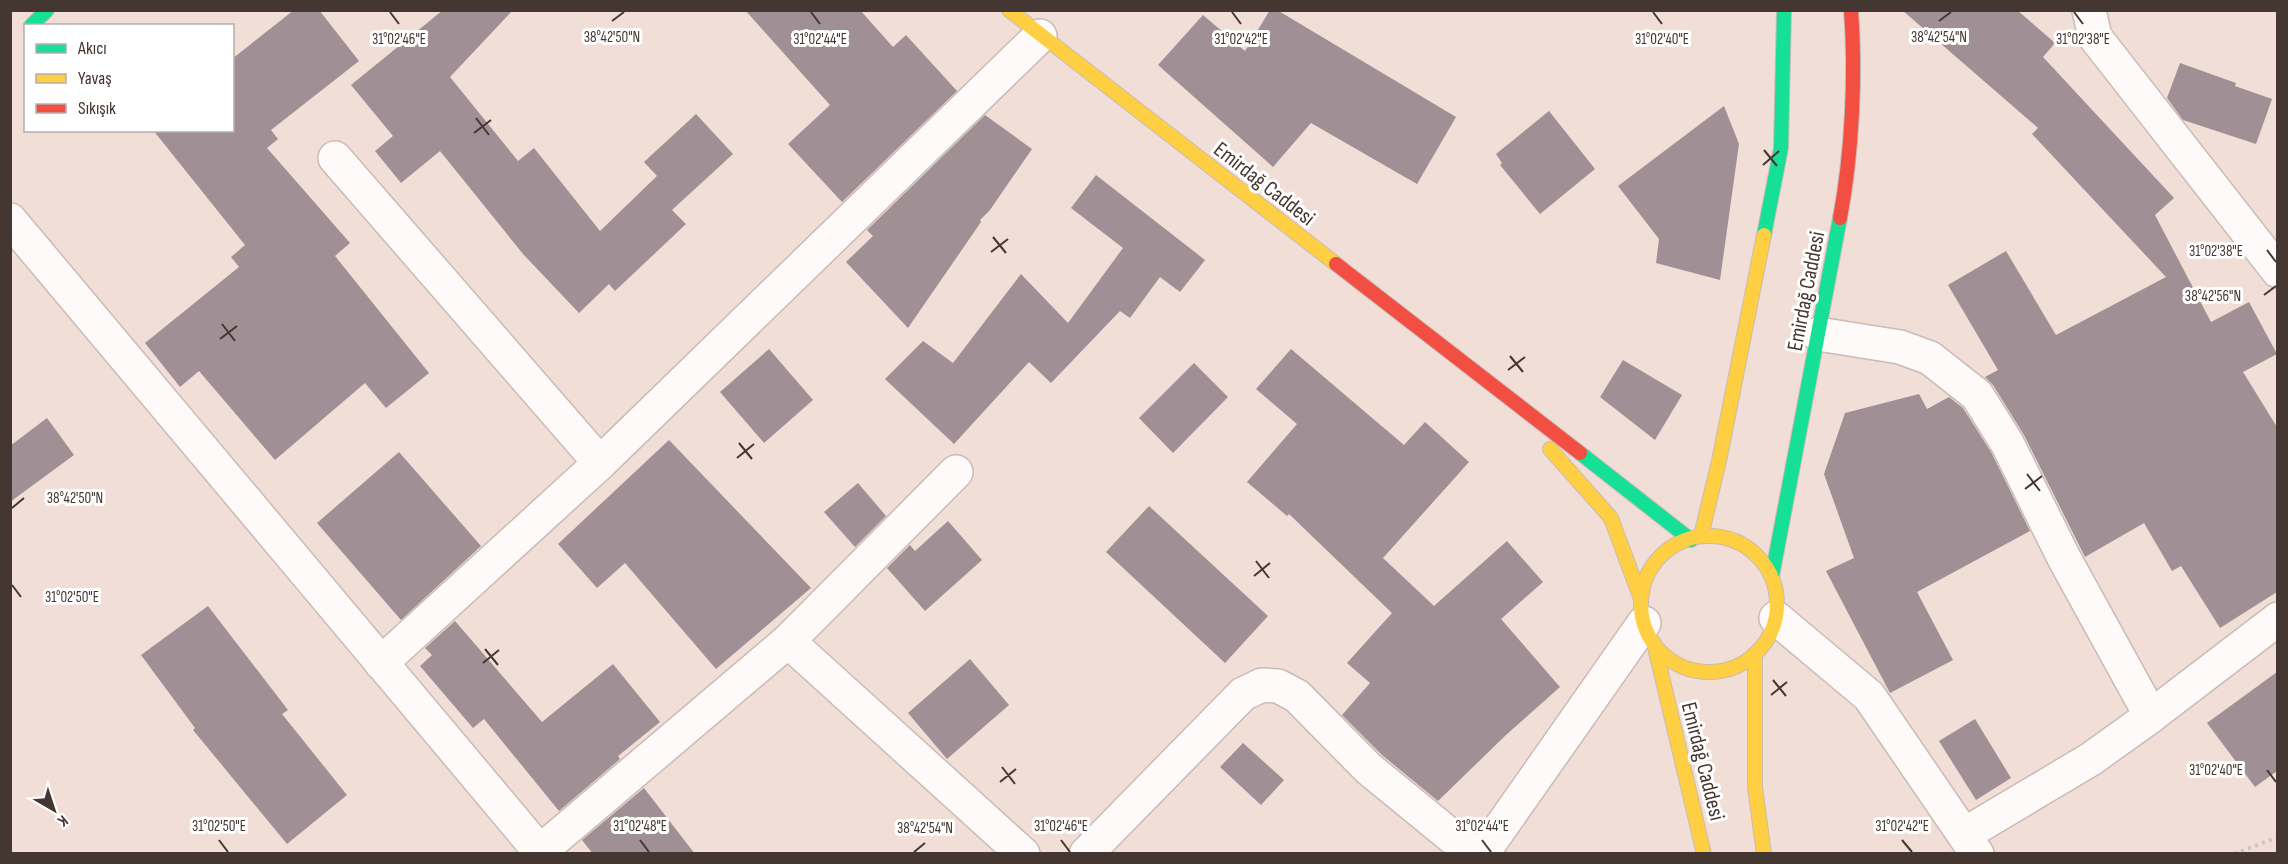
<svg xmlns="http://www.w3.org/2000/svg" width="2288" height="864" font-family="'Sofia Sans Condensed',sans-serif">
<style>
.building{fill:#a08f95}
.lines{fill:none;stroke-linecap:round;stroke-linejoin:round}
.street-casing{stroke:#cabbb6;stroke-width:36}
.fast-casing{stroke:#cabbb6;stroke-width:16}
.slow-casing{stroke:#cabbb6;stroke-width:16}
.jam-casing{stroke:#cabbb6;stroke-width:16}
.path{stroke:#cbc4c2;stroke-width:4;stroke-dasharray:3 4.5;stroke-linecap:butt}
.street{stroke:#fdfaf9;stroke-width:33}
.fast{stroke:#16e098;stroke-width:14}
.slow{stroke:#ffcf43;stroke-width:14}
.jam{stroke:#f24e42;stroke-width:14}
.ticks{fill:none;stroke:#443631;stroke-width:2}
.labels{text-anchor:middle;stroke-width:6;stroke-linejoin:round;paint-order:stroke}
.street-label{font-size:22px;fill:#443631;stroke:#fff}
.ticks-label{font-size:15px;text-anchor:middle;fill:#443631;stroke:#fff;stroke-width:6;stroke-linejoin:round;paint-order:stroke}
</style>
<rect width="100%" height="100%" fill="#f1ded7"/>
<g class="building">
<path d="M 294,10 L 319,10 L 359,61 L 271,130 L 278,139 L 267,148 L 350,243 L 335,256 L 429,373 L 386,408 L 365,383 L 275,460 L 199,371 L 180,387 L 145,343 L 239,267 L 231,257 L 245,245 L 153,130 L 232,130 L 232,59 Z"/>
<path d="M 443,10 L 513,10 L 450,77 L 518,161 L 534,148 L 600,231 L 657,176 L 644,162 L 696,114 L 733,154 L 672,210 L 686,224 L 615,291 L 609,284 L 579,313 L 523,254 L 440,151 L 401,183 L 375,151 L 393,136 L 351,85 Z"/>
<path d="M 745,10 L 860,10 L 893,47 L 906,35 L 957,91 L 842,202 L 788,144 L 830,105 Z"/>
<path d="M 1270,10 L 1277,10 L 1456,117 L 1417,184 L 1311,123 L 1273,167 L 1158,65 L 1203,15 L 1245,51 Z"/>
<path d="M 1902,10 L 2017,10 L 2055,43 L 2043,57 L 2174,198 L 2155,215 L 2211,322 L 2249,302 L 2277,354 L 2243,372 L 2277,427 L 2277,592 L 2220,628 L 2181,566 L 2172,571 L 2144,523 L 2085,557 L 2024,435 L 1993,385 L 1985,377 L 1998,370 L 1948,285 L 2006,251 L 2056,335 L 2166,277 L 2032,134 L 2038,128 Z"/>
<path d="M 2180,63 L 2236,83 L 2235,86 L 2272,99 L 2256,144 L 2183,120 L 2167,98 Z"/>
<path d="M 1724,106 L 1739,144 L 1720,280 L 1656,263 L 1659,239 L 1618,186 Z"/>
<path d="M 1549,111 L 1595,169 L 1540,214 L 1500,165 L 1502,163 L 1496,154 Z"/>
<path d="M 985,115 L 1032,149 L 990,210 L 980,220 L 981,222 L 908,328 L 846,262 L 873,236 L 867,230 Z"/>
<path d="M 1096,175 L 1205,260 L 1180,292 L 1160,277 L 1130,318 L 1120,311 L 1051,383 L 1029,362 L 954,444 L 885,379 L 923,341 L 953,363 L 1021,274 L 1068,323 L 1123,248 L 1071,208 Z"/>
<path d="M 769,349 L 813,400 L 764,443 L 720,392 Z"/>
<path d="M 1291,349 L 1404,445 L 1425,422 L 1469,462 L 1383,558 L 1434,606 L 1507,541 L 1543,582 L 1501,619 L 1560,687 L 1506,735 L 1438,801 L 1382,755 L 1342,715 L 1370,683 L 1347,663 L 1392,613 L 1289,514 L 1287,516 L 1247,482 L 1297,424 L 1256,389 Z"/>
<path d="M 1623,360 L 1682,395 L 1655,440 L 1600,397 Z"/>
<path d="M 1194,363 L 1228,397 L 1173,453 L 1139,418 Z"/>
<path d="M 1919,394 L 1927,409 L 1949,397 L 1963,408 L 1991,452 L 2030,531 L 1917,592 L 1953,660 L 1890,693 L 1826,571 L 1854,558 L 1824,474 L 1845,413 Z"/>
<path d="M 47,418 L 74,455 L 10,502 L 10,446 Z"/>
<path d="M 669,440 L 811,588 L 716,669 L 625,563 L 597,588 L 558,544 Z"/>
<path d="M 399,452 L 481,546 L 401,620 L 317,523 Z"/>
<path d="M 858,483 L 886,516 L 855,547 L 824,512 Z"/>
<path d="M 1149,506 L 1268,616 L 1225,663 L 1106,552 Z"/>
<path d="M 948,521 L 982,560 L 925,611 L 887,568 L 910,545 L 915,551 Z"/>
<path d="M 208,606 L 288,710 L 282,714 L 347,795 L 287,844 L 193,730 L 195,728 L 141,655 Z"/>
<path d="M 455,621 L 542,722 L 613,664 L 660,722 L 618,756 L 620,759 L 559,811 L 484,719 L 473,728 L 420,666 L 432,655 L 425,648 Z"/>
<path d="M 970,659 L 1009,705 L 947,759 L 908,713 Z"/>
<path d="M 2277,672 L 2277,771 L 2255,787 L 2207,723 Z"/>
<path d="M 1975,719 L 2011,778 L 1976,800 L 1939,741 Z"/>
<path d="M 1243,743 L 1284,780 L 1261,805 L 1220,767 Z"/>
<path d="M 644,788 L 695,854 L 593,854 L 582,840 Z"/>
</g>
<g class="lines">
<g class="street-casing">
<g id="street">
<path d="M 2089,10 L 2095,37 L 2278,271"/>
<path d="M 335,158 L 600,463"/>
<path d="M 10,220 L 542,854"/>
<path d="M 1818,334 L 1900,347 L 1930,358 L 1977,395 L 2007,443 L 2064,558 L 2151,716"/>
<path d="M 1776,618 L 1869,696 L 1977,854"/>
<path d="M 788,641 L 956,472"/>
<path d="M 381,663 L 600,463 L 1040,36"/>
<path d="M 1965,834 L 2091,759 L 2151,716 L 2278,619"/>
<path d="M 537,854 L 788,641 L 1023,854"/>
<path d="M 1086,854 L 1243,694 L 1262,685 L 1278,686 L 1297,696 L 1369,769 L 1473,854"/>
<path d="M 1482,854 L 1644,623"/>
</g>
</g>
<g class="fast-casing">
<g id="fast">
<path d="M 31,26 L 47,10"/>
<path d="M 1764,235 L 1781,148 L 1784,10"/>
<path d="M 1580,453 L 1691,540"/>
<path d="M 1772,576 L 1840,218"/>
</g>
</g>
<g class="slow-casing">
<g id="slow">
<path d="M 1009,10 L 1336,264"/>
<path d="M 1550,449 L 1611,518 L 1641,599"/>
<path d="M 1701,536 L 1719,461 L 1764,235"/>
<circle cx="1709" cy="604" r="68"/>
<path d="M 1654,643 L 1704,854"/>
<path d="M 1755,654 L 1755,787 L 1764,854"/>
</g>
</g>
<g class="jam-casing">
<g id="jam">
<path d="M 1840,218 C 1852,154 1856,75 1851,10"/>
<path d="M 1336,264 L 1580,453"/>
</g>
</g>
<path class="path" d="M 2234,854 L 2278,837"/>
<use href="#street" class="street"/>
<use href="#fast" class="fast"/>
<use href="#slow" class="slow"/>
<use href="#jam" class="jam"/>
</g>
<path class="ticks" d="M 390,12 L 399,24M 811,12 L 820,24M 1232,12 L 1241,24M 1653,12 L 1662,24M 2074,12 L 2083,24M 612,21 L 624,12M 1939,21 L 1951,12M 476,118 L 489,135M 474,133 L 491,120M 1764,150 L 1777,166M 1763,165 L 1779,151M 993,237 L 1006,253M 2267,250 L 2276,262M 991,252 L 1008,239M 2264,295 L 2276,286M 222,324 L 235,341M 220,339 L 237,326M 1510,356 L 1523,372M 1508,370 L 1525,357M 739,443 L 752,459M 737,458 L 754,444M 2027,474 L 2040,491M 2025,489 L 2042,476M 12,508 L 24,498M 1256,561 L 1269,578M 1254,576 L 1270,563M 12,585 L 21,597M 485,649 L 498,665M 483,663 L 499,650M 1773,680 L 1786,696M 1771,695 L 1787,682M 1002,767 L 1015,784M 2267,770 L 2276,782M 1000,782 L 1016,769M 219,840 L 228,852M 640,840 L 649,852M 1061,840 L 1070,852M 1482,840 L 1491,852M 1902,840 L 1912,852M 914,852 L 925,843"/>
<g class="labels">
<g class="street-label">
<text transform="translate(1265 183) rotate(38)" y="8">Emirdağ Caddesi</text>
<text transform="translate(1805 291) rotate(-79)" y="8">Emirdağ Caddesi</text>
<text transform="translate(1704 761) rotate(76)" y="8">Emirdağ Caddesi</text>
</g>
</g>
<g class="ticks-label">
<text x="612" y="42">38°42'50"N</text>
<text x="1939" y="42">38°42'54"N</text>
<text x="399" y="44">31°02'46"E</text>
<text x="820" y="44">31°02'44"E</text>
<text x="1241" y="44">31°02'42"E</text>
<text x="1662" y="44">31°02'40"E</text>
<text x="2083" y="44">31°02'38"E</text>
<text x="2216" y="256">31°02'38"E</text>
<text x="2213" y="301">38°42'56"N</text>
<text x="75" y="503">38°42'50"N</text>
<text x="72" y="602">31°02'50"E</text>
<text x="2216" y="775">31°02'40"E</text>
<text x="219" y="831">31°02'50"E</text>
<text x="640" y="831">31°02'48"E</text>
<text x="1061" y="831">31°02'46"E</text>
<text x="1482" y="831">31°02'44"E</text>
<text x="1902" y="831">31°02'42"E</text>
<text x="925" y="833">38°42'54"N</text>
</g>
<rect width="2288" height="864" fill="none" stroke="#443631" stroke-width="24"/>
<rect x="24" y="24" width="210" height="108" fill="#ffffff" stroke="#b4afad" stroke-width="1.5"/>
<rect x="36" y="44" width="30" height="9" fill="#16e098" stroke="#b4afad" stroke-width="1.5"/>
<text x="78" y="54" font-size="18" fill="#443631">Akıcı</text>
<rect x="36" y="74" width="30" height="9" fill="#ffcf43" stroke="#b4afad" stroke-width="1.5"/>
<text x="78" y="84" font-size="18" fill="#443631">Yavaş</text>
<rect x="36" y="104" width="30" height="9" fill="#f24e42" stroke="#b4afad" stroke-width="1.5"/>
<text x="78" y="114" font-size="18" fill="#443631">Sıkışık</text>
<g transform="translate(54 810) rotate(141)" stroke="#ffffff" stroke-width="4.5" paint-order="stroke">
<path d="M0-4.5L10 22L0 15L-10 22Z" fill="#443631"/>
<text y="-9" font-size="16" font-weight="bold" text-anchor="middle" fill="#443631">K</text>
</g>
</svg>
